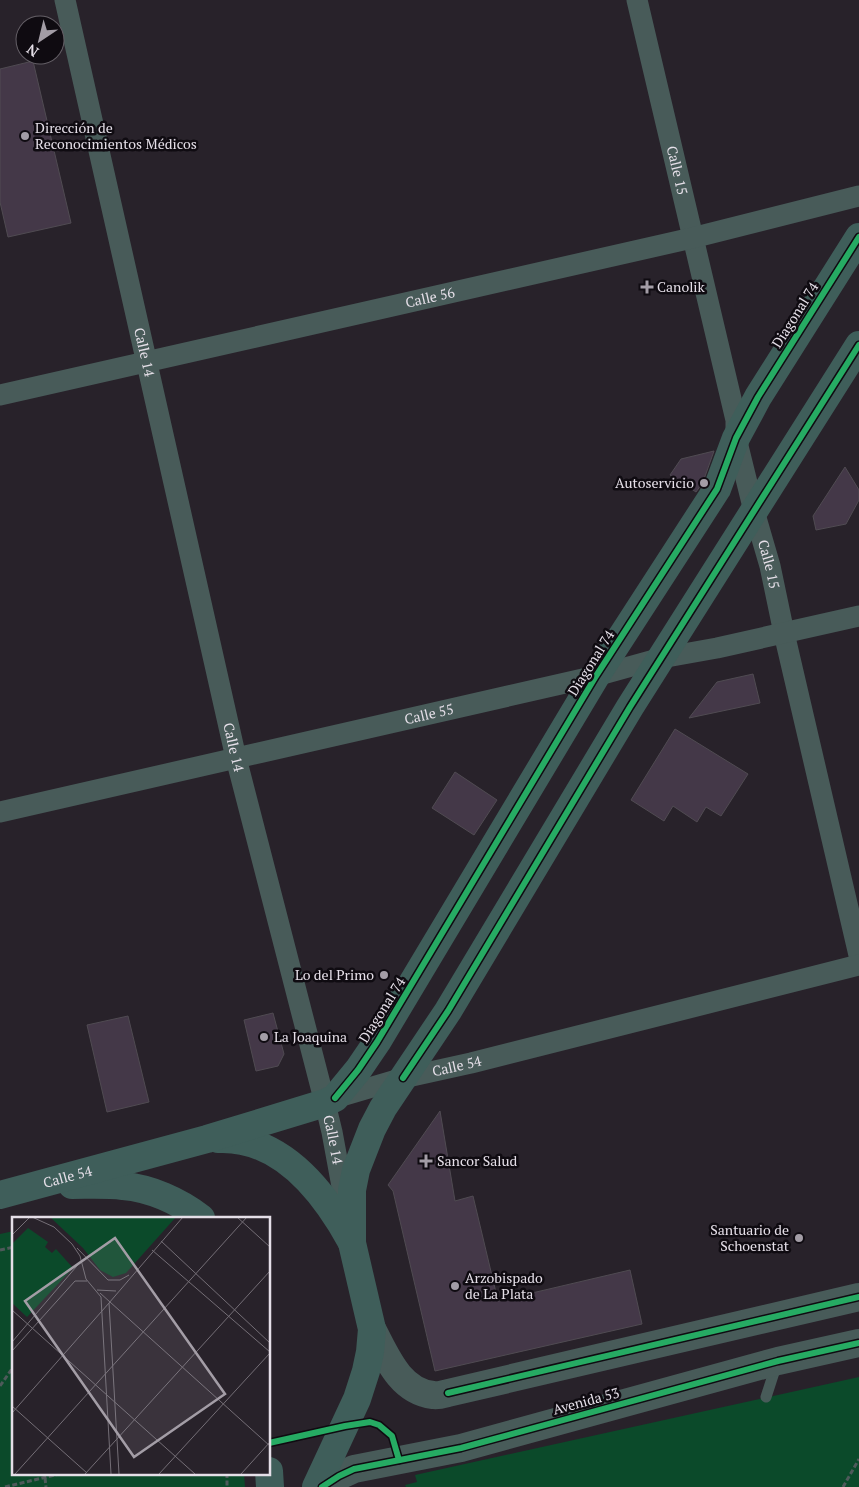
<svg xmlns="http://www.w3.org/2000/svg" width="859" height="1487" font-family="'PT Serif',serif">
<style>
.green{fill:#0b4a2a}
.building{fill:#443848;stroke:#504b52}
.lines{fill:none;stroke-linecap:round;stroke-linejoin:round}
.path{stroke:#4e5a5a;stroke-width:3;stroke-dasharray:5 2.5;stroke-linecap:butt}
.service{stroke:#485b59;stroke-width:11}
.minor{stroke:#485b59;stroke-width:21}
.tertiary{stroke:#485b59;stroke-width:28}
.primary{stroke:#3f5e5a;stroke-width:28}
.cycleway-casing{stroke:#0f0b11;stroke-width:9}
.cycleway{stroke:#26ab63;stroke-width:6}
.poi-dot{fill:#a39da6;stroke:#0f0b11;stroke-width:2}
.labels{text-anchor:middle;stroke-width:5;stroke-linejoin:round;paint-order:stroke}
.poi-label{font-size:14px;fill:#e5dfe8;stroke:#0f0b11;text-anchor:start}
.street-label{font-size:14px;fill:#e5dfe8;stroke:#0f0b11}
.inset-road{fill:none;stroke:#746e76;stroke-width:1}
.view{fill:#a39da6;fill-opacity:0.15;stroke:#a39da6;stroke-width:2.5}
.inset-edge{fill:none;stroke:#e5dfe8;stroke-width:2.5}
</style>
<rect width="100%" height="100%" fill="#28222a"/>
<g class="green">
<path d="M 14,1231 L 14,1473 L 244,1473 L 245,1487 L 0,1487 L 0,1234 Z"/>
<path d="M 859,1377 L 859,1487 L 406,1487 L 405,1485 L 417,1482 L 415,1475 Z"/>
</g>
<g class="building">
<path d="M 33,61 L 71,223 L 8,237 L 0,202 L 0,69 Z"/>
<path d="M 714,451 L 703,482 L 696,492 L 670,475 L 681,459 Z"/>
<path d="M 845,467 L 859,490 L 859,500 L 846,524 L 816,530 L 813,516 Z"/>
<path d="M 753,674 L 760,703 L 689,718 L 717,682 Z"/>
<path d="M 675,729 L 748,774 L 721,816 L 706,807 L 697,822 L 673,806 L 664,821 L 631,800 Z"/>
<path d="M 455,772 L 497,800 L 474,835 L 432,808 Z"/>
<path d="M 273,1013 L 284,1054 L 278,1066 L 256,1071 L 244,1020 Z"/>
<path d="M 128,1016 L 149,1102 L 107,1112 L 87,1025 Z"/>
<path d="M 440,1111 L 455,1201 L 473,1196 L 498,1301 L 630,1270 L 642,1324 L 435,1371 L 393,1191 L 388,1185 Z"/>
</g>
<g class="lines">
<g class="path">
<path d="M 0,1250 L 14,1247"/>
<path d="M 0,1386 L 14,1366"/>
<path d="M 227,1473 L 227,1487"/>
<path d="M 45,1478 L 46,1487"/>
<path d="M 5,1487 L 63,1473"/>
<path d="M 843,1487 L 859,1459"/>
</g>
<path class="service" d="M 766,1397 L 777,1363"/>
<g class="minor">
<path id="s1" d="M 65,0 L 236,758 L 325,1103 L 332,1132 L 346,1208"/>
<path id="s2" d="M 637,0 L 736,420 L 736,438 L 754,511 L 770,566 L 784,633 L 859,955"/>
<path id="s3" d="M 0,395 L 692,238 L 859,196"/>
<path id="s4" d="M 0,812 L 596,676 L 661,658 L 717,648 L 859,616"/>
<path id="s5" d="M 335,1098 L 403,1078 L 471,1063 L 859,965"/>
</g>
<g class="tertiary">
<path d="M 372,1329 C 386,1355 399,1391 433,1395 C 438,1396 444,1394 448,1393 L 859,1297"/>
<path d="M 322,1487 L 339,1476 L 354,1469 L 461,1448 L 778,1361 L 859,1343"/>
</g>
<g class="primary">
<path d="M 218,1139 C 281,1136 324,1192 351,1241"/>
<path d="M 72,1185 C 89,1185 106,1184 123,1186 C 150,1188 179,1201 201,1218"/>
<path id="s6" d="M 0,1195 L 207,1139 L 325,1103 L 335,1098 L 358,1070 L 377,1042 L 596,676 L 717,489 L 736,438 L 758,397 L 859,237"/>
<path d="M 269,1471 L 270,1487"/>
<path d="M 316,1487 L 357,1399 L 366,1371 L 370,1352 L 372,1329 L 352,1243 L 352,1190 L 356,1170 L 372,1129 L 383,1108 L 448,1011 L 630,707 L 859,345"/>
</g>
<g class="cycleway-casing">
<g id="cycleway">
<path d="M 403,1078 L 448,1011 L 630,707 L 859,345"/>
<path d="M 335,1098 L 358,1070 L 377,1042 L 596,676 L 717,489 L 736,438 L 758,397 L 859,237"/>
<path d="M 448,1393 L 859,1297"/>
<path d="M 269,1443 L 345,1426 L 370,1422 L 379,1425 L 392,1436 L 399,1460"/>
<path d="M 322,1487 L 339,1476 L 354,1469 L 461,1448 L 778,1361 L 859,1343"/>
</g>
</g>
<use href="#cycleway" class="cycleway"/>
</g>
<g class="poi-dot">
<circle cx="25" cy="136" r="5"/>
<path d="M644.5 279.5h5v5h5v5h-5v5h-5v-5h-5v-5h5z"/>
<circle cx="704" cy="483" r="5"/>
<circle cx="384" cy="975" r="5"/>
<circle cx="264" cy="1037" r="5"/>
<path d="M423.5 1153.5h5v5h5v5h-5v5h-5v-5h-5v-5h5z"/>
<circle cx="799" cy="1238" r="5"/>
<circle cx="455" cy="1286" r="5"/>
</g>
<g class="labels">
<g class="poi-label">
<text x="35" y="133">Dirección de<tspan x="35" dy="16">Reconocimientos Médicos</tspan></text>
<text x="657" y="292">Canolik</text>
<text x="694" y="488" text-anchor="end">Autoservicio</text>
<text x="374" y="980" text-anchor="end">Lo del Primo</text>
<text x="274" y="1042">La Joaquina</text>
<text x="437" y="1166">Sancor Salud</text>
<text x="789" y="1235" text-anchor="end">Santuario de<tspan x="789" dy="16">Schoenstat</tspan></text>
<text x="465" y="1283">Arzobispado<tspan x="465" dy="16">de La Plata</tspan></text>
</g>
<g class="street-label">
<text dy="5" stroke="none"><textPath href="#s2" startOffset="175">Calle 15</textPath></text>
<text dy="5" stroke="none"><textPath href="#s3" startOffset="441">Calle 56</textPath></text>
<text transform="translate(795 315) rotate(-58)" y="5">Diagonal 74</text>
<text dy="5" stroke="none"><textPath href="#s1" startOffset="361">Calle 14</textPath></text>
<text dy="5" stroke="none"><textPath href="#s2" startOffset="580">Calle 15</textPath></text>
<text transform="translate(591 663) rotate(-58)" y="5">Diagonal 74</text>
<text dy="5" stroke="none"><textPath href="#s4" startOffset="440">Calle 55</textPath></text>
<text dy="5" stroke="none"><textPath href="#s1" startOffset="766">Calle 14</textPath></text>
<text transform="translate(382 1010) rotate(-58)" y="5">Diagonal 74</text>
<text dy="5" stroke="none"><textPath href="#s5" startOffset="126">Calle 54</textPath></text>
<text dy="5" stroke="none"><textPath href="#s1" startOffset="1171">Calle 14</textPath></text>
<text dy="5" stroke="none"><textPath href="#s6" startOffset="70">Calle 54</textPath></text>
<text transform="translate(586 1401) rotate(-15)" y="5">Avenida 53</text>
</g>
</g>
<g transform="translate(12 1217)">
<rect width="258" height="258" fill="#28222a"/>
<path d="M 38,0 L 164,0 L 114,56 L 101,60 L 88,53 L 71,31 ZM 16,11 L 36,25 L 33,30 L 40,36 L 44,32 L 61,51 L 15,100 L 0,86 L 0,27 Z" fill="#0b4a2a"/>
<path class="inset-road" d="M 20,0 L 42,10 L 60,27 L 68,39 L 74,62 L 89,80 L 99,257M 225,0 L 258,30M 0,18 L 18,0M 149,24 L 258,126M 65,31 L 96,63 L 108,63 L 117,58M 140,33 L 258,135M 85,73 L 104,74M 88,76 L 258,229M 0,93 L 183,257M 0,125 L 70,43M 0,134 L 63,64 L 75,64M 0,189 L 75,256M 0,196 L 97,86M 3,257 L 235,0M 73,257 L 258,54M 107,257 L 97,86 L 171,0M 147,257 L 258,136M 229,257 L 258,225"/>
<path class="view" d="M 103,21 L 213,177 L 122,240 L 13,84 Z"/>
<rect width="258" height="258" class="inset-edge"/>
</g>
<g transform="translate(40 40) rotate(215)"><circle r="24" fill="#0f0b11" stroke="#656067"/>
<path d="M0-4L9 19L0 12L-9 19Z" fill="#a39da6"/>
<text y="-8" font-size="14" font-weight="bold" text-anchor="middle" fill="#e5dfe8">N</text>
</g>
</svg>
